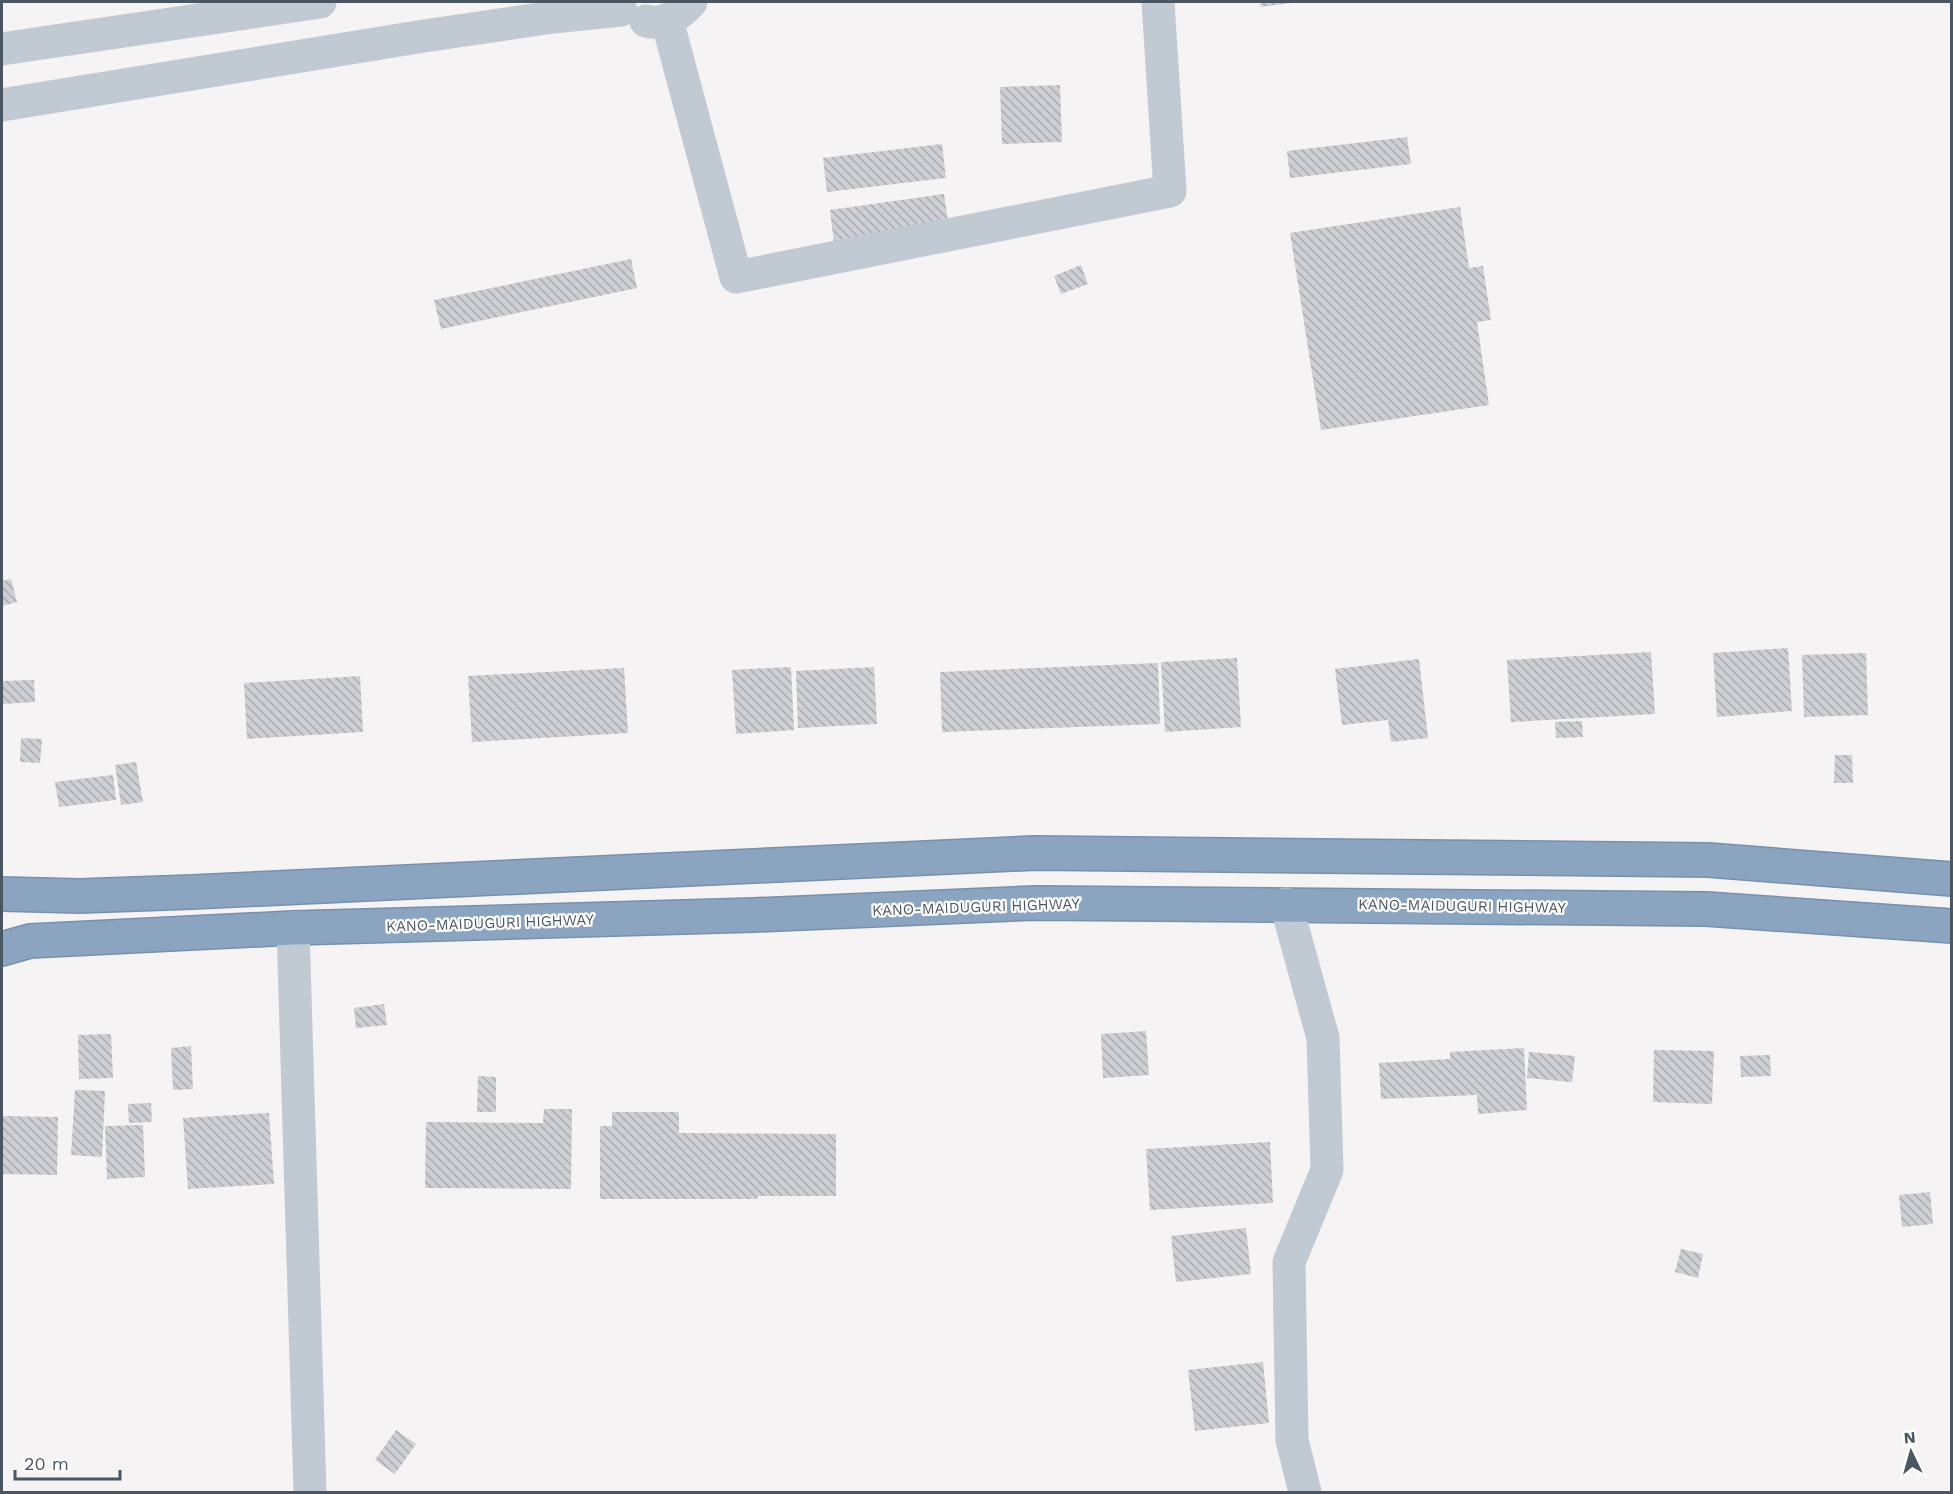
<svg xmlns="http://www.w3.org/2000/svg" width="1953" height="1494" font-family="'Work Sans',sans-serif">
<style>
.building{fill:url(#building-back-hatch)}
.lines{fill:none;stroke-linecap:round;stroke-linejoin:round}
.highway-casing{stroke:#7690ad;stroke-width:36}
.minor{stroke:#c1cad2;stroke-width:33}
.highway{stroke:#8ba5c1;stroke-width:33}
.labels{text-anchor:middle;stroke-width:4.5;stroke-linejoin:round;paint-order:stroke}
.street-label{font-size:15px;fill:#4a5661;stroke:#fff}
</style>
<defs>
<pattern id="building-back-hatch" width="6" height="6" patternUnits="userSpaceOnUse" patternTransform="scale(1.5)"><rect width="6" height="6" fill="#cdcfd5"/><path d="M-1 5l2 2M0 0l6 6M5-1l2 2" fill="none" stroke="#a8abb0"/></pattern>
</defs>
<rect width="100%" height="100%" fill="#f5f3f3"/>
<g class="building">
<path d="M 1260,2 L 1291,2 L 1291,3 L 1261,7 Z"/>
<path d="M 1060,85 L 1062,142 L 1002,144 L 1000,87 Z"/>
<path d="M 1407,137 L 1411,164 L 1290,178 L 1287,151 Z"/>
<path d="M 942,144 L 946,178 L 827,192 L 823,158 Z"/>
<path d="M 944,194 L 949,227 L 834,243 L 830,210 Z"/>
<path d="M 1460,207 L 1469,268 L 1483,266 L 1491,320 L 1477,322 L 1489,405 L 1321,430 L 1290,233 Z"/>
<path d="M 631,259 L 637,288 L 441,329 L 434,300 Z"/>
<path d="M 1081,265 L 1088,284 L 1061,294 L 1054,276 Z"/>
<path d="M 11,579 L 17,602 L 2,606 L 2,581 Z"/>
<path d="M 1788,648 L 1792,711 L 1717,717 L 1713,653 Z"/>
<path d="M 1651,652 L 1655,714 L 1511,722 L 1507,660 Z"/>
<path d="M 1866,653 L 1868,715 L 1804,717 L 1802,655 Z"/>
<path d="M 1237,658 L 1241,727 L 1165,732 L 1161,662 Z"/>
<path d="M 1419,659 L 1428,738 L 1391,742 L 1388,720 L 1342,725 L 1335,669 Z"/>
<path d="M 1158,663 L 1160,724 L 942,732 L 940,672 Z"/>
<path d="M 791,667 L 794,730 L 736,734 L 732,670 Z"/>
<path d="M 874,667 L 877,724 L 798,728 L 796,671 Z"/>
<path d="M 624,668 L 628,733 L 472,742 L 468,676 Z"/>
<path d="M 360,676 L 363,732 L 247,739 L 244,683 Z"/>
<path d="M 34,680 L 35,702 L 2,704 L 2,681 Z"/>
<path d="M 1582,721 L 1583,737 L 1556,738 L 1555,722 Z"/>
<path d="M 21,738 L 42,739 L 40,763 L 20,762 Z"/>
<path d="M 1835,755 L 1852,755 L 1853,783 L 1834,783 Z"/>
<path d="M 136,762 L 143,802 L 121,805 L 115,765 Z"/>
<path d="M 113,775 L 116,800 L 59,807 L 55,782 Z"/>
<path d="M 384,1004 L 387,1025 L 356,1028 L 354,1008 Z"/>
<path d="M 1146,1031 L 1149,1075 L 1103,1078 L 1101,1034 Z"/>
<path d="M 111,1034 L 113,1078 L 79,1079 L 78,1035 Z"/>
<path d="M 191,1046 L 193,1089 L 173,1090 L 171,1048 Z"/>
<path d="M 1524,1048 L 1527,1110 L 1478,1114 L 1477,1095 L 1381,1099 L 1379,1063 L 1450,1059 L 1450,1052 Z"/>
<path d="M 1654,1050 L 1714,1051 L 1712,1104 L 1653,1102 Z"/>
<path d="M 1529,1052 L 1575,1056 L 1572,1082 L 1527,1078 Z"/>
<path d="M 1770,1055 L 1771,1076 L 1741,1077 L 1740,1056 Z"/>
<path d="M 478,1076 L 496,1077 L 496,1112 L 477,1112 Z"/>
<path d="M 75,1090 L 105,1091 L 102,1157 L 71,1155 Z"/>
<path d="M 151,1103 L 152,1122 L 129,1123 L 128,1104 Z"/>
<path d="M 544,1109 L 572,1109 L 571,1189 L 425,1188 L 426,1122 L 543,1123 Z"/>
<path d="M 612,1112 L 679,1112 L 679,1133 L 836,1134 L 836,1196 L 758,1196 L 757,1199 L 600,1199 L 600,1126 L 612,1126 Z"/>
<path d="M 269,1113 L 274,1184 L 188,1189 L 183,1118 Z"/>
<path d="M 2,1116 L 58,1117 L 57,1175 L 2,1174 Z"/>
<path d="M 143,1125 L 145,1177 L 107,1179 L 105,1126 Z"/>
<path d="M 1270,1142 L 1273,1203 L 1150,1210 L 1146,1149 Z"/>
<path d="M 1930,1192 L 1933,1224 L 1902,1227 L 1899,1195 Z"/>
<path d="M 1246,1228 L 1251,1274 L 1176,1282 L 1171,1236 Z"/>
<path d="M 1681,1249 L 1703,1254 L 1698,1278 L 1675,1272 Z"/>
<path d="M 1263,1362 L 1269,1423 L 1195,1431 L 1188,1370 Z"/>
<path d="M 396,1430 L 416,1444 L 395,1474 L 375,1460 Z"/>
</g>
<g class="lines">
<g class="highway-casing">
<g id="highway">
<path d="M 2,894 L 80,896 L 192,892 L 1035,853 L 1708,860 L 1952,879"/>
<path d="M 2,949 L 30,941 L 293,928 L 754,915 L 1036,903 L 1706,909 L 1952,926"/>
</g>
</g>
<g class="minor">
<path d="M 667,20 L 736,277 L 1170,191 L 1158,2"/>
<path d="M 646,21 C 664,26 680,14 691,2"/>
<path d="M 2,49 L 320,2"/>
<path d="M 2,105 L 424,36 L 553,17 L 621,10"/>
<path d="M 1286,904 L 1323,1038 L 1327,1170 L 1289,1262 L 1292,1440 L 1305,1492"/>
<path d="M 293,928 L 310,1492"/>
</g>
<use href="#highway" class="highway"/>
</g>
<g class="labels">
<g class="street-label">
<text transform="translate(1462 906) rotate(1)" y="5">KANO-MAIDUGURI HIGHWAY</text>
<text transform="translate(976 907) rotate(-2)" y="5">KANO-MAIDUGURI HIGHWAY</text>
<text transform="translate(490 923) rotate(-2)" y="5">KANO-MAIDUGURI HIGHWAY</text>
</g>
</g>
<rect width="1953" height="1494" fill="none" stroke="#4a5661" stroke-width="6"/>
<g transform="translate(1911 1452) rotate(355)" stroke="#ffffff" stroke-width="4.5" paint-order="stroke">
<path d="M0-4.5L10 22L0 15L-10 22Z" fill="#4a5661"/>
<text y="-9" font-size="16" font-weight="bold" text-anchor="middle" fill="#4a5661">N</text>
</g>
<path d="M15 1470v9h105v-9" fill="none" stroke="#4a5661" stroke-width="3"/>
<text x="24" y="1470" font-size="18" fill="#4a5661" stroke="#ffffff" stroke-width="4.5" paint-order="stroke">20 m</text>
</svg>
